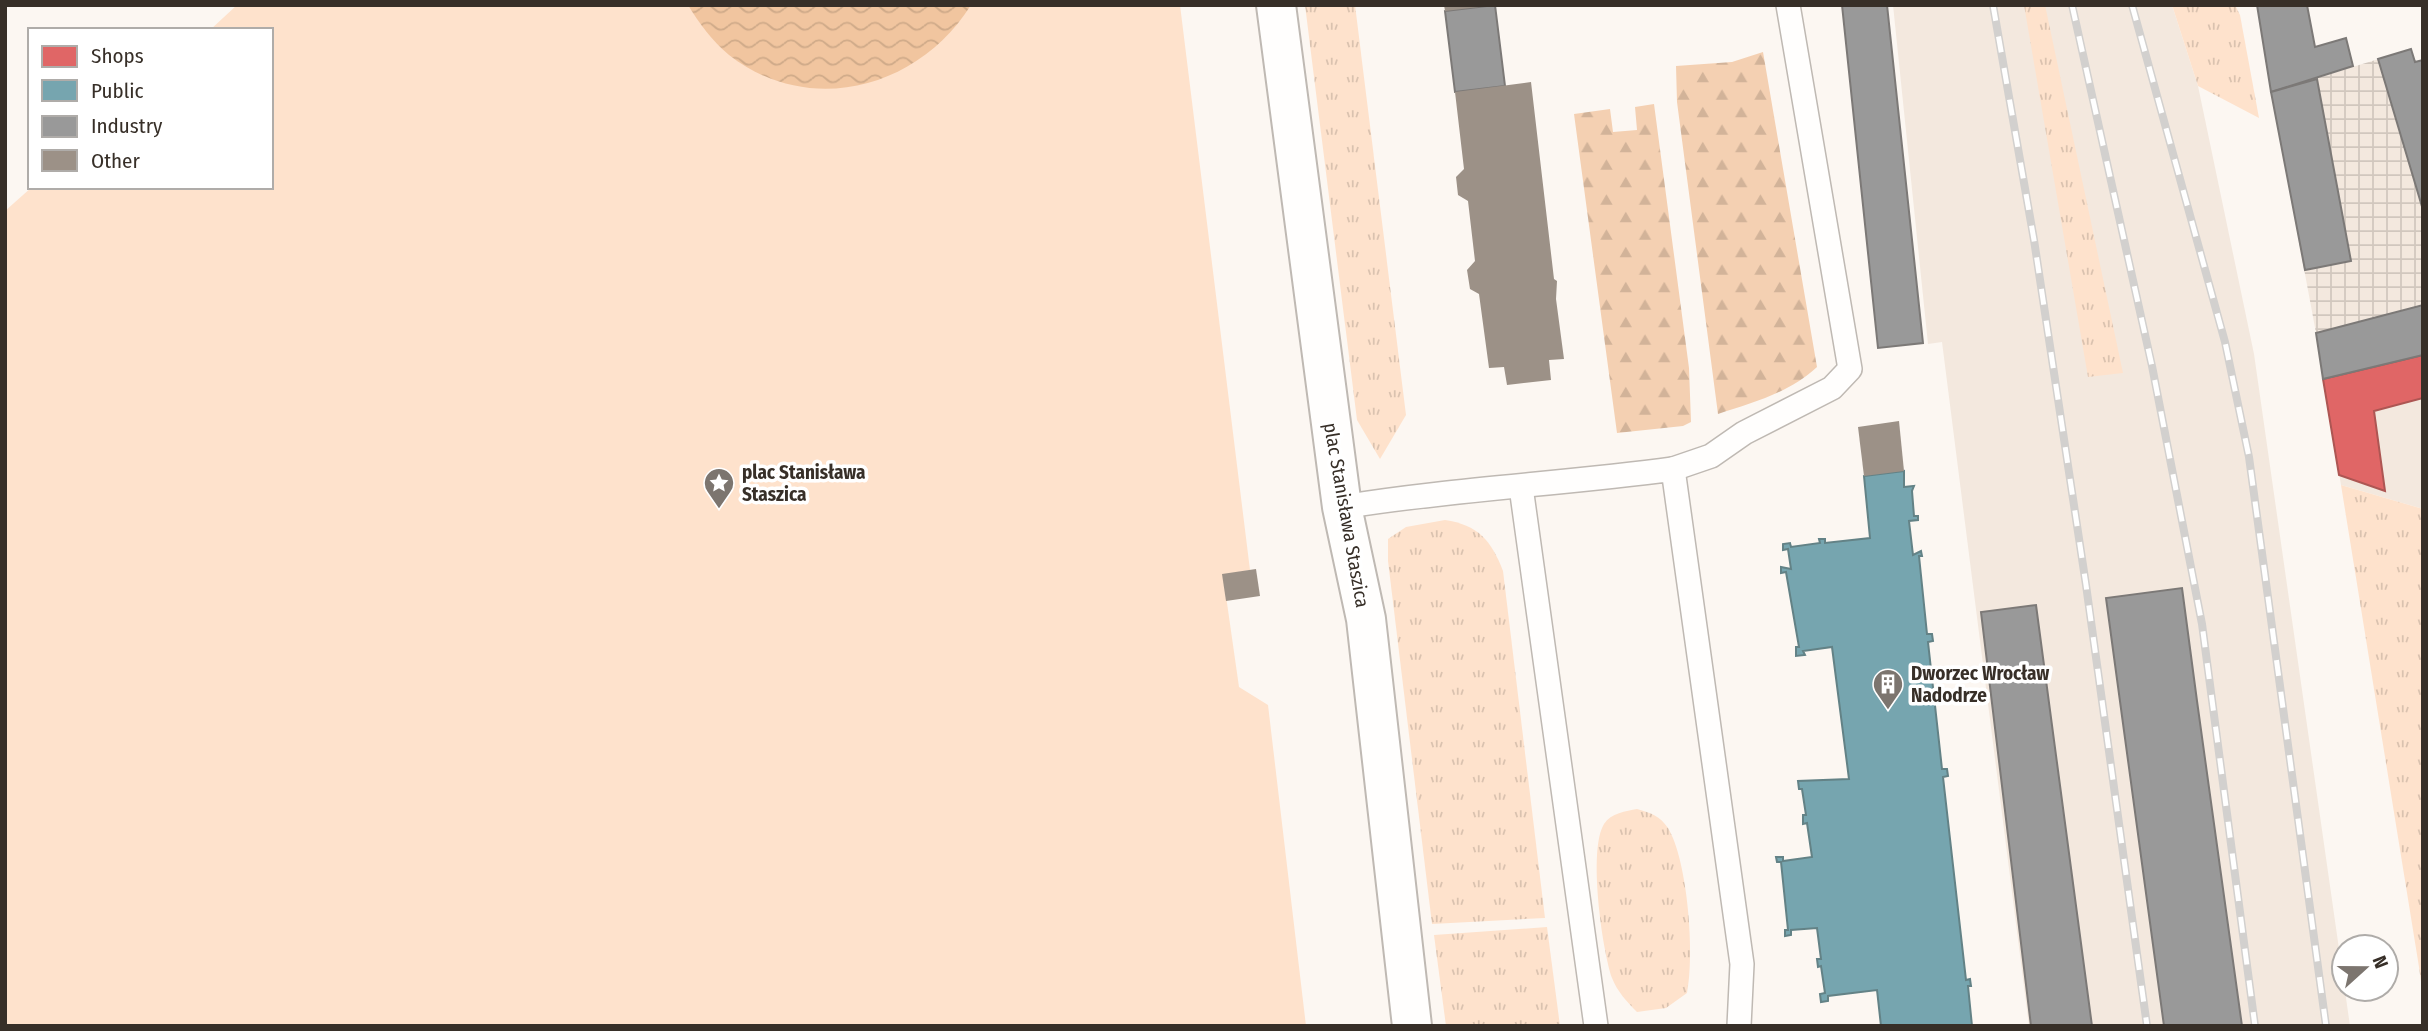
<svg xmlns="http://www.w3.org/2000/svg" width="2428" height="1031" font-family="'Fira Sans Condensed',sans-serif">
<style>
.built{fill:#f3e8de}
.industrial{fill:url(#industrial-grid)}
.grass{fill:url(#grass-tufts)}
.forest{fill:url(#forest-firs)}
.park{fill:#fee2cc}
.water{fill:url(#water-waves)}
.shops{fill:#e06666;stroke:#ad5653;stroke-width:2}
.public{fill:#76a5af;stroke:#638286;stroke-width:2}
.industry{fill:#999;stroke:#7c7977;stroke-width:2}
.building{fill:#9c9187}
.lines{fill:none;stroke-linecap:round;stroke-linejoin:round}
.service-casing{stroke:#bfb9b3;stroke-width:26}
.tertiary-casing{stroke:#bfb9b3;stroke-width:42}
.service{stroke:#fffefd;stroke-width:23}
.tertiary{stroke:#fffefd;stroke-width:38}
.rail-casing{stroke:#d2d0ce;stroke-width:8}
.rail{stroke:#fff;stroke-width:5;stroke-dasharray:16;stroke-linecap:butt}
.labels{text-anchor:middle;stroke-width:7;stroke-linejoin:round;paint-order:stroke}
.poi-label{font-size:19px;font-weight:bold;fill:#372f28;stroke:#fff;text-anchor:start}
.street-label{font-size:19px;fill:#372f28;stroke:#fff}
</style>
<defs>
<pattern id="industrial-grid" width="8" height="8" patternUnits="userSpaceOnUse" patternTransform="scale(1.75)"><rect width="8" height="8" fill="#f3e8de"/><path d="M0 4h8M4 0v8" fill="none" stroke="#d1c7be"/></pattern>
<pattern id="grass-tufts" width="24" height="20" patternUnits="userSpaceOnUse" patternTransform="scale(1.75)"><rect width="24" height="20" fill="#fee2cc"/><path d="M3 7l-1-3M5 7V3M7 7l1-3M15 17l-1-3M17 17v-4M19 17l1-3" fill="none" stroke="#dac2af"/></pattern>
<pattern id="forest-firs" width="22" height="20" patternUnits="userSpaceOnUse" patternTransform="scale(1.75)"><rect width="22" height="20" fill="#f4d0b2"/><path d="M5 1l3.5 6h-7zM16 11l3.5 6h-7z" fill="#d2b399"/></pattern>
<pattern id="water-waves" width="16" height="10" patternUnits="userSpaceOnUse" patternTransform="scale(1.75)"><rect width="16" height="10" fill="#f1c59f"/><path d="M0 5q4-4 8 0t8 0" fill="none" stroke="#cfaa89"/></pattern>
</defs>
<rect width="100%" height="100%" fill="#fcf7f2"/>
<g class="built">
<path d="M 1893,5 L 2172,5 L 2198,86 L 2254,354 L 2350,1026 L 2029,1026 L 1942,342 L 1928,344 Z"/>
<path d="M 2423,305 L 2423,509 L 2341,485 L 2316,333 Z"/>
</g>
<path class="industrial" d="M 2411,49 L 2415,62 L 2423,60 L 2423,305 L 2316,333 L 2271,92 Z"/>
<g class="grass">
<path d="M 1305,5 L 1355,5 L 1406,415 L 1380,459 L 1357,420 Z"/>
<path d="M 2024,5 L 2045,5 L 2123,373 L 2088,377 Z"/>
<path d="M 2172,5 L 2235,5 L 2240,15 L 2259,118 L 2198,86 Z"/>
<path d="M 2341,485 L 2423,509 L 2423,997 L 2419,967 Z"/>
<path d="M 1445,520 C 1478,525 1491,540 1503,571 L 1545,918 L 1432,924 L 1388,561 L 1388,539 L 1406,527 Z"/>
<path d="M 1637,809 C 1651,813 1660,816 1668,828 C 1688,861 1695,956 1687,993 L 1666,1008 L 1637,1012 C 1627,1002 1617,991 1612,978 C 1602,948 1588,850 1604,824 C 1611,813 1626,811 1637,809 Z"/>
<path d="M 1547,927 L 1560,1026 L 1446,1026 L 1434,935 Z"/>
</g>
<g class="forest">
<path d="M 1763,52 L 1817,367 C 1789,393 1754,402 1718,414 L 1677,102 L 1676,66 L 1732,62 Z"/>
<path d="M 1654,104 L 1689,368 L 1691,422 L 1683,426 L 1617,433 L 1574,114 L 1610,109 L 1613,132 L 1637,130 L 1635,107 Z"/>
</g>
<path class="park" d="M 237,5 L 1180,5 L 1250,570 L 1223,575 L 1239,687 L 1268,705 L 1306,1026 L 5,1026 L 5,211 L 32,187 L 271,187 L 271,30 L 210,30 Z"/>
<path class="water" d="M 688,5 L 971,5 C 919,88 810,118 729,55 C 712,41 699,23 688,5 Z"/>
<path class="shops" d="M 2423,355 L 2423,398 L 2374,411 L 2385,491 L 2339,475 L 2323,379 Z"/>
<path class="public" d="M 1904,471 L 1904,487 L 1914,486 L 1912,491 L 1914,516 L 1918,516 L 1918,520 L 1909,521 L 1913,555 L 1921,551 L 1922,556 L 1919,556 L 1927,634 L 1932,634 L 1933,641 L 1928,642 L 1942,769 L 1947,769 L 1948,776 L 1943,777 L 1966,980 L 1970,979 L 1971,986 L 1968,986 L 1972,1026 L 1881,1026 L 1877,990 L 1828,996 L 1828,1001 L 1821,1002 L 1820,994 L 1825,993 L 1821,966 L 1818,967 L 1817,959 L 1821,959 L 1817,928 L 1791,930 L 1791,935 L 1785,936 L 1785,930 L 1788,930 L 1781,862 L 1777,862 L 1776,857 L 1783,857 L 1783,861 L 1812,857 L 1807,823 L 1803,824 L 1803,815 L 1806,815 L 1802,789 L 1799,789 L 1798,781 L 1849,779 L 1832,647 L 1803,651 L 1805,655 L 1796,656 L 1796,647 L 1799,647 L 1786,572 L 1781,573 L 1781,567 L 1791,569 L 1788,549 L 1783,550 L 1783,544 L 1790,543 L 1791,547 L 1820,543 L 1819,539 L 1825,539 L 1825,543 L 1870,538 L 1864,476 Z"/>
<g class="industry">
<path d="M 1495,5 L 1505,86 L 1455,92 L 1445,11 Z"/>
<path d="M 1842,5 L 1887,5 L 1923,343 L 1878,348 Z"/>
<path d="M 2257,5 L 2307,5 L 2315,47 L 2346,38 L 2353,66 L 2271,92 Z"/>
<path d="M 2411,49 L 2415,62 L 2423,60 L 2423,210 L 2378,59 Z"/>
<path d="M 2317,79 L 2351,261 L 2305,270 L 2271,92 Z"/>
<path d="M 2423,305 L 2423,355 L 2323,379 L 2316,333 Z"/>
<path d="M 2182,588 L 2197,701 L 2242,1026 L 2164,1026 L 2106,598 Z"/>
<path d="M 2036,605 L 2092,1026 L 2031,1026 L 1981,612 Z"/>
</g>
<g class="building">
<path d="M 1444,5 L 1479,5 L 1479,7 L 1445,11 Z"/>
<path d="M 1531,82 L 1554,279 L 1557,281 L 1556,299 L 1564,359 L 1549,360 L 1551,380 L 1507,385 L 1504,367 L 1489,368 L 1479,294 L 1470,289 L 1467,270 L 1475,261 L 1468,201 L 1458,195 L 1456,177 L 1464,169 L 1455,92 Z"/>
<path d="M 1899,421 L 1904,471 L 1864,476 L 1858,427 Z"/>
<path d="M 1256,569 L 1260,596 L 1226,601 L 1222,574 Z"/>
</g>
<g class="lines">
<g class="service-casing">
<g id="service">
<path d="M 1673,469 L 1711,456 L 1744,433 L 1832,388 L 1850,369 L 1788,5"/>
<path d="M 1521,487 L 1596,1026"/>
<path d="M 1342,507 C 1452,489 1563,484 1673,469 L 1742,964 L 1739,1026"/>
</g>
</g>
<g class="tertiary-casing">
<path id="tertiary" d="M 1276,5 L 1342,507 L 1366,619 L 1412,1026"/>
</g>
<use href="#service" class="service"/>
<use href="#tertiary" class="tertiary"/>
<g class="rail-casing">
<g id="rail">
<path d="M 1993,5 L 2034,240 L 2086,585 L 2147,1026"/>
<path d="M 2072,5 L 2152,366 L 2202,624 L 2255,1026"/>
<path d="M 2132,5 L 2225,342 L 2249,457 L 2326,1026"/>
</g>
</g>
<use href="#rail" class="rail"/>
</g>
<defs>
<g id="sight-pin" transform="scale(1.575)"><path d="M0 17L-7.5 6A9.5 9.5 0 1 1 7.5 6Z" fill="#7c756f" stroke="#fff"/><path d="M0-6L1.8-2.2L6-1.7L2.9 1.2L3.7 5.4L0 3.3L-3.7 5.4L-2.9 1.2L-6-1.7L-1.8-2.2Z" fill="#fff"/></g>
<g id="building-pin" transform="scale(1.575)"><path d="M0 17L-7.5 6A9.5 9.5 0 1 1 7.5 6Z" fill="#7c756f" stroke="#fff"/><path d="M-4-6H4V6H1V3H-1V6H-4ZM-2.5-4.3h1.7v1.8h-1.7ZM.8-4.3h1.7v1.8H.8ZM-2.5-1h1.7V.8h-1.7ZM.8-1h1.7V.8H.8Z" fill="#fff"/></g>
</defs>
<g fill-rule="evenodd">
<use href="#sight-pin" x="719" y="483"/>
<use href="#building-pin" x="1888" y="684"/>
</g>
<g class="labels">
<g class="poi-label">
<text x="742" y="479">plac Stanisława<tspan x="742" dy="22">Staszica</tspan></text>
<text x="1911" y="680">Dworzec Wrocław<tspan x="1911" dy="22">Nadodrze</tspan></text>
</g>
<g class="street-label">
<text transform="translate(1347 515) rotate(80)" y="7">plac Stanisława Staszica</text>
</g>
</g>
<rect width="2428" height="1031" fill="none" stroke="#372f28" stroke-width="14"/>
<rect x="28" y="28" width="245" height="161" fill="#ffffff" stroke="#afaca9" stroke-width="2"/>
<rect x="42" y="46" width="35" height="21" fill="#e06666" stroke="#afaca9" stroke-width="2"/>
<text x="91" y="63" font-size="21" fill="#372f28">Shops</text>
<rect x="42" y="80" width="35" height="21" fill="#76a5af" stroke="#afaca9" stroke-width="2"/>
<text x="91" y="98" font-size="21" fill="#372f28">Public</text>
<rect x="42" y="116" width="35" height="21" fill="#999999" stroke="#afaca9" stroke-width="2"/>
<text x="91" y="133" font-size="21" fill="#372f28">Industry</text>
<rect x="42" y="150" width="35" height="21" fill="#9c9187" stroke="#afaca9" stroke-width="2"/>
<text x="91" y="168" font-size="21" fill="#372f28">Other</text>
<g transform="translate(2365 968) rotate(69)"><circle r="33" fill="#ffffff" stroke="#afaca9" stroke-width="2"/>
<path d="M0-5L12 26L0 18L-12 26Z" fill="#7c756f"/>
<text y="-10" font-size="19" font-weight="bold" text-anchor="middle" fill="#372f28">N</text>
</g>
</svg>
